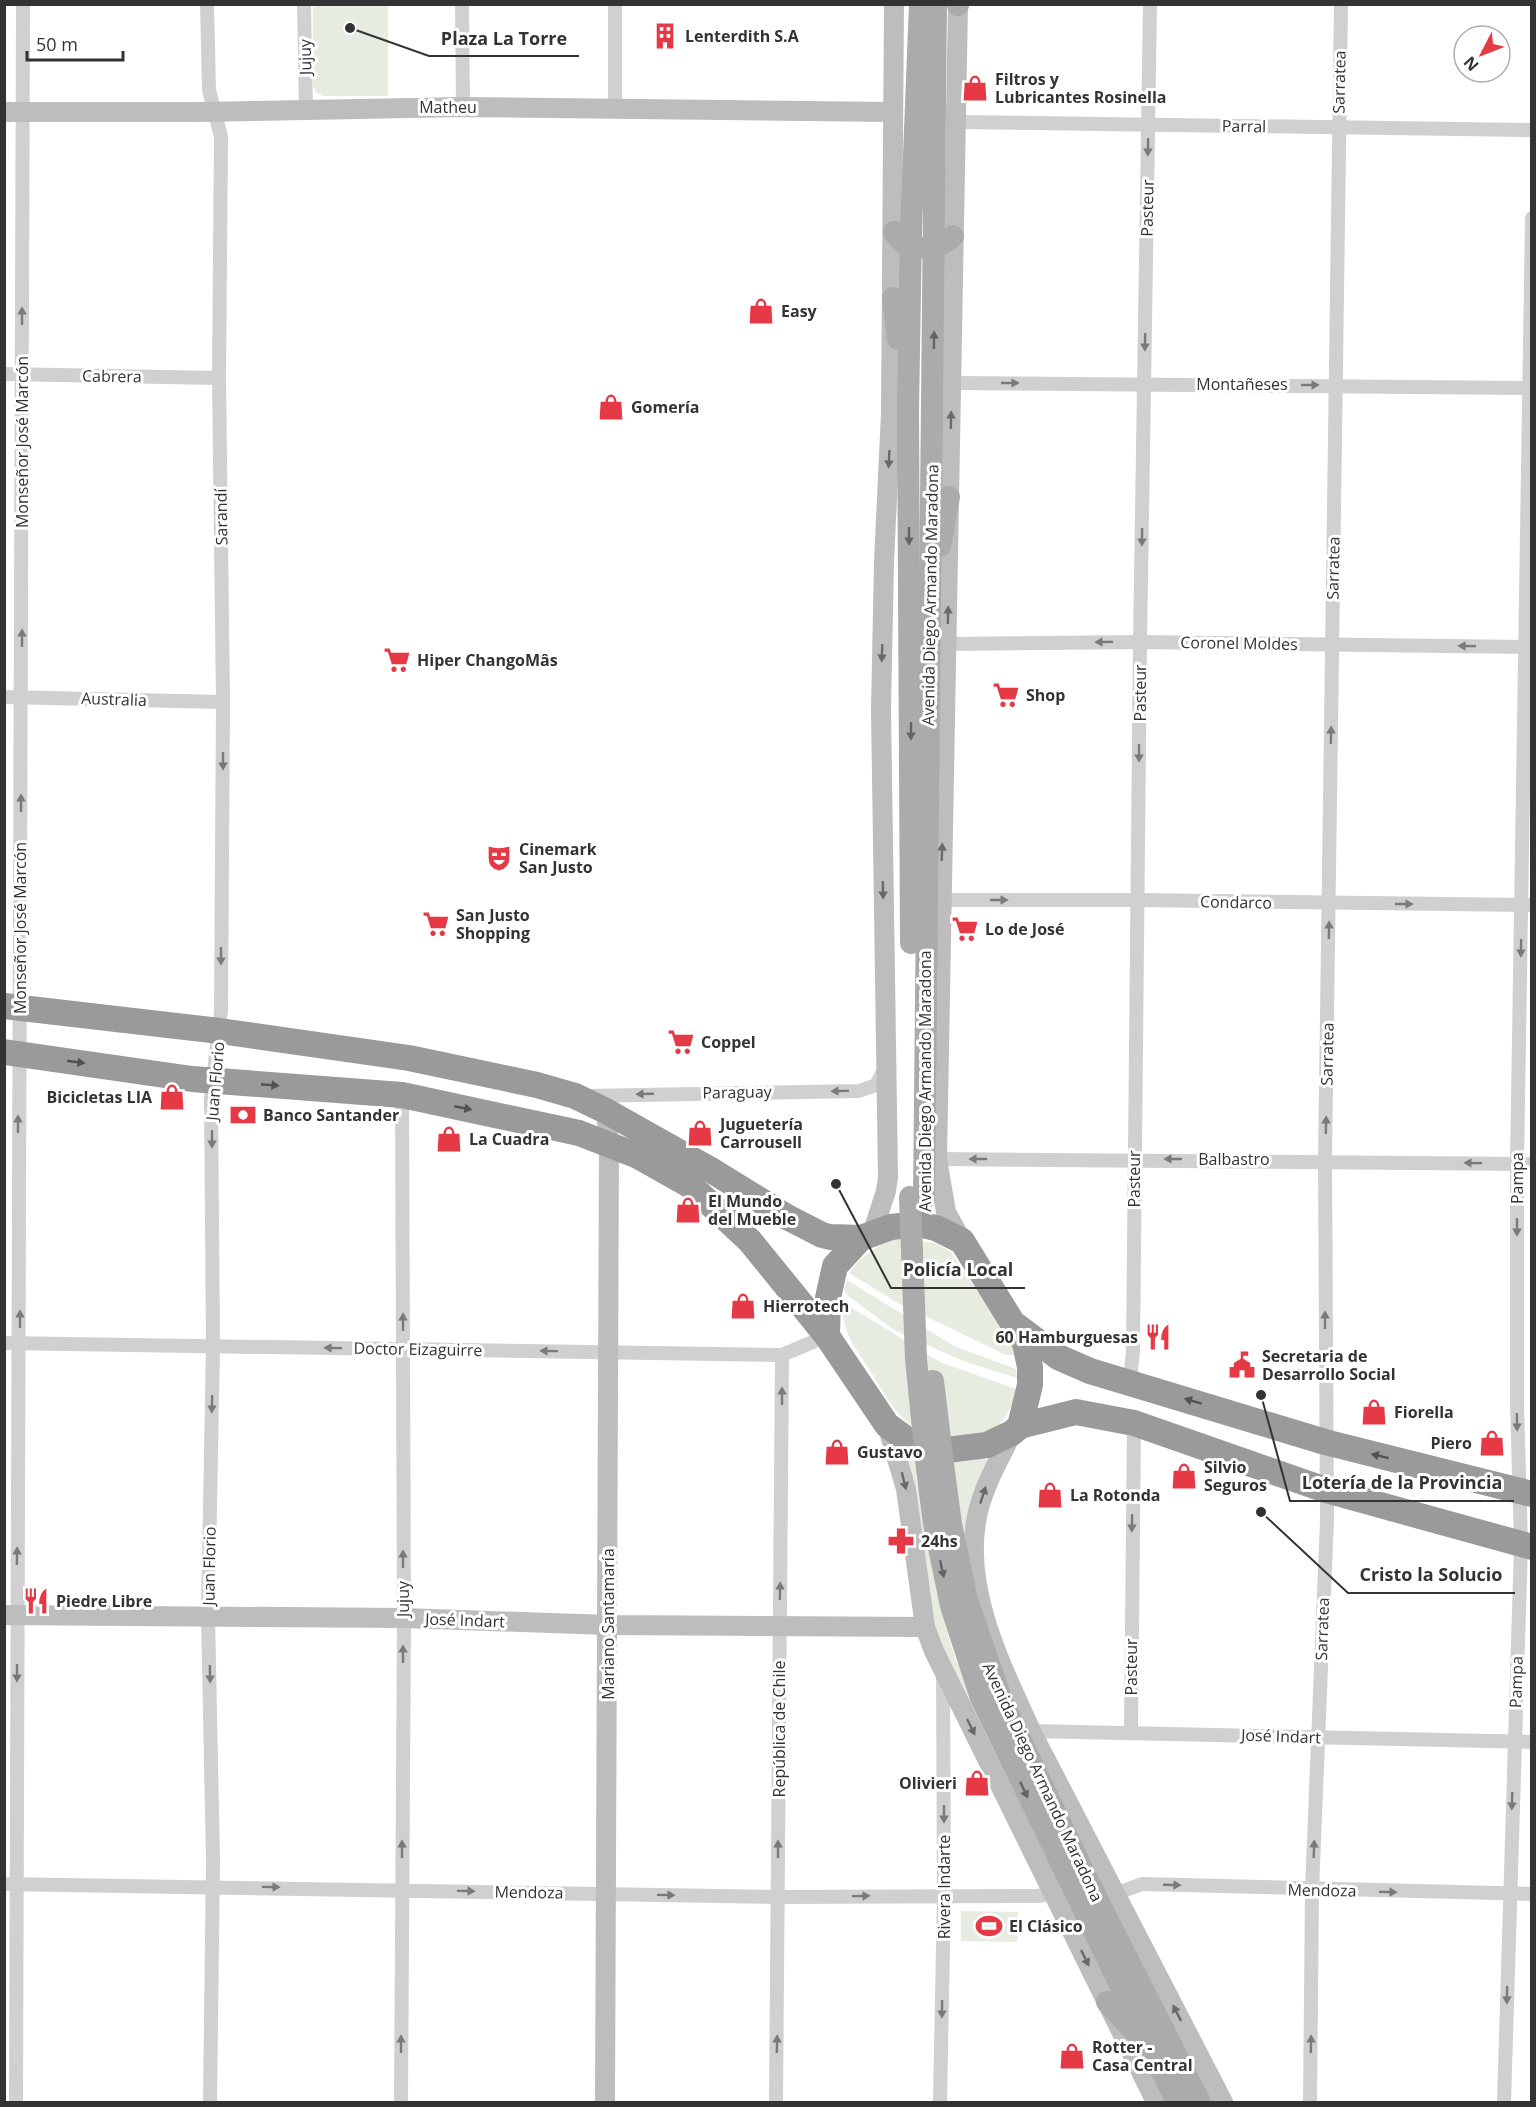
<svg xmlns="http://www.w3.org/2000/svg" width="1536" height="2107" font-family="'Open Sans',sans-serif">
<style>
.green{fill:#e6ecdf}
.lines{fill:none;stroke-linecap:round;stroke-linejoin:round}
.street{stroke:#d0d0d0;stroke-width:14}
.secondary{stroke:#bdbdbd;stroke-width:20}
.primary{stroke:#ababab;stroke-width:22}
.highway{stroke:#9a9a9a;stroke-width:26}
.primary-bridge{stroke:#ababab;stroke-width:22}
.oneway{fill:#7a7a7a}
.oneway2{fill:#636363}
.oneway3{fill:#6a6a6a}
.oneway4{fill:#525252}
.labels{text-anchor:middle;stroke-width:6;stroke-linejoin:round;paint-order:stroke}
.poi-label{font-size:16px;font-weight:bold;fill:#333;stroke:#fff;text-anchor:start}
.street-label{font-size:16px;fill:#333;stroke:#fff}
.leader{fill:none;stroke:#333;stroke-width:2}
.callout-dot{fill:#333;stroke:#fff;stroke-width:2}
.callout-label{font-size:18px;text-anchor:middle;font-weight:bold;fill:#333;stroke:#fff;stroke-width:6;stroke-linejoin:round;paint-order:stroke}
</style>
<rect width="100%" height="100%" fill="#fff"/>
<g class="green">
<path d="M 313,5 L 388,5 L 388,96 L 324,96 L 316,93 L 313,85 Z"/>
<path d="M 899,1238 L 934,1243 L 951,1252 L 1014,1346 L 1016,1355 L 1006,1355 L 898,1303 L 849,1273 C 863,1254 877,1245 899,1238 Z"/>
<path d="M 847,1280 L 954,1346 L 1016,1369 L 1017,1378 L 963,1361 L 894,1330 L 847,1295 L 844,1289 Z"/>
<path d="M 844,1303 L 940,1362 L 1019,1390 C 1013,1402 1005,1422 995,1429 C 968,1448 928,1440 905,1420 C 890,1406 880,1387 870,1370 C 857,1350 839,1329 844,1303 Z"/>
<path d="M 904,1451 C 930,1462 954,1467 981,1457 L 987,1460 C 967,1499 964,1546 971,1588 C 984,1668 1030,1742 1067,1813 C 1117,1909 1167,2006 1216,2102 L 1208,2102 L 1206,2099 L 1011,1713 L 980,1631 L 967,1581 L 950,1479 L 916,1475 L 939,1603 L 954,1655 L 985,1730 L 1123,2015 L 1107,1994 L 1092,1966 L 946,1664 C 918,1598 926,1524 903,1457 Z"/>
<path d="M 961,1911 L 1018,1912 L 1017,1942 L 961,1941 Z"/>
</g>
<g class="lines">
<g class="street">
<path d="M 207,4 L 209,90 L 221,137 L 219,378 L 223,702 L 221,1011 L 211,1097 L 213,1345 L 208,1615 L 213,1860 L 210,2102"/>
<path d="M 304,4 L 306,109"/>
<path d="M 462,4 L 463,107"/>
<path d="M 615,4 L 615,108"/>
<path d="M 957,122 L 1532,130"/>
<path d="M 4,374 L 219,378"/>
<path d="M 952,383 L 1532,388"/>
<path d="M 947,644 L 1140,642 L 1532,647"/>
<path d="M 4,697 L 223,702"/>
<path d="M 940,900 L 1138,900 L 1532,905"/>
<path d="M 586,1096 L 859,1091 L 876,1085 L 885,1068"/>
<path d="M 937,1159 L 1532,1164"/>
<path d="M 4,1343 L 782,1355 L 827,1336"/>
<path d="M 1130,1382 L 1133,1351 L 1140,642 L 1150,4"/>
<path d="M 1031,1731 L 1532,1742"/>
<path d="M 1131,1731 L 1134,1423"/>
<path d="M 4,1884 L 778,1897 L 1038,1896 L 1054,1893"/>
<path d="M 1115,1894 L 1142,1884 L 1532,1894"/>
<path d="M 16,2102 L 23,4"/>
<path d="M 401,2102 L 404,1618 L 402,1095"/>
<path d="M 776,2102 L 782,1355"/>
<path d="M 940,2102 L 944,1895 L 943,1674"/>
<path d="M 1310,2102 L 1312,1890 L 1327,1520 L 1325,1160 L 1341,4"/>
<path d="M 1504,2102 L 1521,1545 L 1517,1404 L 1517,1164 L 1532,218"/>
</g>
<g class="secondary">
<path d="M 958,4 L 937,1159 L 946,1212 L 962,1241"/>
<path d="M 4,112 L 197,112 L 463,107 L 892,112"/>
<path d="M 872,1234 L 886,1191 L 888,1177 L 881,709 L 884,562 L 891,413 L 894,4"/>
<path d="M 887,1425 L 906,1489 L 925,1627 L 934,1651 L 1156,2102"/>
<path d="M 1012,1433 C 998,1462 981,1490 976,1522 C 964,1594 1003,1668 1031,1731 L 1223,2102"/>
<path d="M 4,1615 L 404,1618 L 608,1625 L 925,1627"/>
<path d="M 605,2102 L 609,1146 L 606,1111"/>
</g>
<g class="primary">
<path d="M 958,4 L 958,5"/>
<path d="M 894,232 C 906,254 937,251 953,236"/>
<path d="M 893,298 L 898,339"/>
<path d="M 940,546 L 949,497"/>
<path d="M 911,943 L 908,411 L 911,230 L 920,4"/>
<path d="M 924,1199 L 936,4"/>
<path d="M 927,1469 L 934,1524 L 951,1606 L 981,1698 L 1177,2102"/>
<path d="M 944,1472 L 951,1524 L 967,1600 L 1002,1701 L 1087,1879 L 1200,2102"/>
<path d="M 1107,2002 L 1134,2031"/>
</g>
<g class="highway">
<path d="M 4,1006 L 220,1031 L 409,1058 L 537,1085 L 575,1096 L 606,1111 L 711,1170 L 787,1217 L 822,1235 L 830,1237 L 861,1238"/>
<path d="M 4,1052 L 192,1079 L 402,1095 L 579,1133 L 638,1156 L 691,1186 L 750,1241 L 827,1336 L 887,1425 L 906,1439 L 923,1446 L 947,1450 L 987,1445 L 1012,1433 L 1020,1426 L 1030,1385 L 1030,1367 L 1025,1343 L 962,1241 L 936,1228 L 917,1224 L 891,1227 L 861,1238 L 835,1266 L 828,1298 L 827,1336"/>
<path d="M 1017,1326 L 1058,1357 L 1090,1371 L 1325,1442 L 1532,1494"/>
<path d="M 1020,1426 L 1076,1412 L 1134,1423 L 1326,1490 L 1532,1547"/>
</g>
<g class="primary-bridge">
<path d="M 910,1197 L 916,1359 L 927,1469"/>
<path d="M 933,1381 L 944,1472"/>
</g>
</g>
<defs><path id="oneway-solid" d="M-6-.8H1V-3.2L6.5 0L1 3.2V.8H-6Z" transform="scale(1.5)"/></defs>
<g class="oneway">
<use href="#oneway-solid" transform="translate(1148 147) rotate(91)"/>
<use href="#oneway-solid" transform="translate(22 316) rotate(-90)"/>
<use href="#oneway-solid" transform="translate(1145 342) rotate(91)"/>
<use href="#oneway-solid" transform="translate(1010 383)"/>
<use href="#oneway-solid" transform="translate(1310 385)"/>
<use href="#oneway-solid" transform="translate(1142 537) rotate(91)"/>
<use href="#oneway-solid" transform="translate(22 638) rotate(-90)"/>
<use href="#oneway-solid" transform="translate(1104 642) rotate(179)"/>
<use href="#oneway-solid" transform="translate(1467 646) rotate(-179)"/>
<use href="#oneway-solid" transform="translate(1331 735) rotate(-89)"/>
<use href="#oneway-solid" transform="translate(1139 753) rotate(90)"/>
<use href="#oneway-solid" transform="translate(223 761) rotate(90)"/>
<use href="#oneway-solid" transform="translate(21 803) rotate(-90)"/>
<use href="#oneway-solid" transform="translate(999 900)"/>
<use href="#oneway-solid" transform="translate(1404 904)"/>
<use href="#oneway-solid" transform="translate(1329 930) rotate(-89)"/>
<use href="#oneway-solid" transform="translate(1521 948) rotate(91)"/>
<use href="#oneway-solid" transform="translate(221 956) rotate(90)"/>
<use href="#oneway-solid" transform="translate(840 1091) rotate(179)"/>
<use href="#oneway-solid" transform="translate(645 1094) rotate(178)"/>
<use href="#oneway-solid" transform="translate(18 1124) rotate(-90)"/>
<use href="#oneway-solid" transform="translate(1326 1125) rotate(-89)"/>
<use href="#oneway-solid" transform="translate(212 1139) rotate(90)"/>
<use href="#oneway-solid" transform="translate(978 1159) rotate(-180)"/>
<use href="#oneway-solid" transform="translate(1173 1159) rotate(-180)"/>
<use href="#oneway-solid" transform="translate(1473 1163) rotate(-179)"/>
<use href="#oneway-solid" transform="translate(1517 1227) rotate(90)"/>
<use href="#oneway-solid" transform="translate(20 1319) rotate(-90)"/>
<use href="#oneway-solid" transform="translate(1325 1320) rotate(-90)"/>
<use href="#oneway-solid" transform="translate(403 1322) rotate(-90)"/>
<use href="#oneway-solid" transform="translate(333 1348) rotate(-179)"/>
<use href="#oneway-solid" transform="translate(549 1351) rotate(-179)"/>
<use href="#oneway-solid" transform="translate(782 1396) rotate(-90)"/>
<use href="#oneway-solid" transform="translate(212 1404) rotate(91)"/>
<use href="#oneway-solid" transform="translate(1517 1422) rotate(89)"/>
<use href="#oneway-solid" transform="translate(1132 1523) rotate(91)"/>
<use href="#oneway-solid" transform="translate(17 1556) rotate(-89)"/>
<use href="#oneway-solid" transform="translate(403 1559) rotate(-90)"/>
<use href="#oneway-solid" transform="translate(780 1591) rotate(-89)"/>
<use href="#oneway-solid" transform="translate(403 1654) rotate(-90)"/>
<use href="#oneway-solid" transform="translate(17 1673) rotate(90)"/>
<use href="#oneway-solid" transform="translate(210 1674) rotate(89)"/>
<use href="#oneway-solid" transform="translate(1512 1801) rotate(92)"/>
<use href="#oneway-solid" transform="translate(944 1814) rotate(90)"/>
<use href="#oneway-solid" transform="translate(402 1849) rotate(-90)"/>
<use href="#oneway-solid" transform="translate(778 1849) rotate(-90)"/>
<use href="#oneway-solid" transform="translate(1314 1849) rotate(-88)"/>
<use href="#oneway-solid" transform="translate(1172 1885) rotate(2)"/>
<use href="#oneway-solid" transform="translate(271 1887) rotate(1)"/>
<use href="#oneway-solid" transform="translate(466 1891) rotate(1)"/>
<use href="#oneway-solid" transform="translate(1388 1892) rotate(1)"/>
<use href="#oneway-solid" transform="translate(666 1895) rotate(1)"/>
<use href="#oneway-solid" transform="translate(861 1896) rotate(-1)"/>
<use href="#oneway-solid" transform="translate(1507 1995) rotate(91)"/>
<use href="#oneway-solid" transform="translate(942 2009) rotate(91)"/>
<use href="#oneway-solid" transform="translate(401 2044) rotate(-90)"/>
<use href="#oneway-solid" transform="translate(777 2044) rotate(-89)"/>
<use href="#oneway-solid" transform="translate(1311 2044) rotate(-89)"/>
</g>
<g class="oneway2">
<use href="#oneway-solid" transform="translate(934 340) rotate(-89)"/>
<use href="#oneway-solid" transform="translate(909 536) rotate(90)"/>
<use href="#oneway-solid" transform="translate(911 731) rotate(90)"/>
<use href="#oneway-solid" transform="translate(942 1569) rotate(78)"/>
<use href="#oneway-solid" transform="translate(1024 1790) rotate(65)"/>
</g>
<g class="oneway3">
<use href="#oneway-solid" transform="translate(951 420) rotate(-89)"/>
<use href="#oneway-solid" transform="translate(889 459) rotate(93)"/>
<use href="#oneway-solid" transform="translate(948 615) rotate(-89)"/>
<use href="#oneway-solid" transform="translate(882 653) rotate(92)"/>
<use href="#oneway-solid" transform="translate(942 852) rotate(-88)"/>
<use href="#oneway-solid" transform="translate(883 890) rotate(89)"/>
<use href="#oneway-solid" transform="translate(904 1481) rotate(76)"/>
<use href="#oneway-solid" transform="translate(983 1495) rotate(-72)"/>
<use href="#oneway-solid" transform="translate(971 1727) rotate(64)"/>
<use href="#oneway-solid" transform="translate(1085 1958) rotate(64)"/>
<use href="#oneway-solid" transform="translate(1177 2013) rotate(-117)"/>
</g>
<g class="oneway4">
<use href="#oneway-solid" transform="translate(76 1062) rotate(8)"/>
<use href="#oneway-solid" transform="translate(270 1085) rotate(5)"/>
<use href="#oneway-solid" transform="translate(463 1108) rotate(11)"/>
<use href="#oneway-solid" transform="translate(1193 1401) rotate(-163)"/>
<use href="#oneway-solid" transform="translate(1380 1456) rotate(-166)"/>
</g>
<defs>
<g id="building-bare" transform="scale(2.07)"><path d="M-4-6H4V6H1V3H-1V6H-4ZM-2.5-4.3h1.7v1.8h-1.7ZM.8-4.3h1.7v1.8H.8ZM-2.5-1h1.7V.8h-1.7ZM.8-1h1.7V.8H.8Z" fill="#e63946" stroke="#fff" stroke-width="2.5" paint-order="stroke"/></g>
<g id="shop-bare" transform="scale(2.07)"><path d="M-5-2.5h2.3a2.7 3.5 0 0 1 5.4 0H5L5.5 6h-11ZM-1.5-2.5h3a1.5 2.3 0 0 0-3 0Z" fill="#e63946" stroke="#fff" stroke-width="2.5" paint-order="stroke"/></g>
<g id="supermarket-bare" transform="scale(2.07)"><path d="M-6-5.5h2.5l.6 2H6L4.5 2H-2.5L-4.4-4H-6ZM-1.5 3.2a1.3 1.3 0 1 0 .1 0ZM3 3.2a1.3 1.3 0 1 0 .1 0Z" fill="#e63946" stroke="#fff" stroke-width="2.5" paint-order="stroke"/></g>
<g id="theatre-bare" transform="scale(2.07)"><path d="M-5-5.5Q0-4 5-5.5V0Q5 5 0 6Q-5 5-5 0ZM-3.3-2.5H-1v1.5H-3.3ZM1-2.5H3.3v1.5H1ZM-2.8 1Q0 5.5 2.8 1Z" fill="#e63946" stroke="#fff" stroke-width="2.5" paint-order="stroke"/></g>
<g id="bank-bare" transform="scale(2.07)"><path d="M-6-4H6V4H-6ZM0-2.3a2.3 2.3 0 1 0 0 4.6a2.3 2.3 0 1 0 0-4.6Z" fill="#e63946" stroke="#fff" stroke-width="2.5" paint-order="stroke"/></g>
<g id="restaurant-bare" transform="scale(2.07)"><path d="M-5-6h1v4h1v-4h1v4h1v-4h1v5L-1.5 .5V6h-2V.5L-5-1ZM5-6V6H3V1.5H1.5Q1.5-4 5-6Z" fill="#e63946" stroke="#fff" stroke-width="2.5" paint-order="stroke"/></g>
<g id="civic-bare" transform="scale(2.07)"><path d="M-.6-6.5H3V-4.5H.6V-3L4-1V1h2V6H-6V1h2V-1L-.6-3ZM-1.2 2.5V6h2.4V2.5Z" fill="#e63946" stroke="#fff" stroke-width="2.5" paint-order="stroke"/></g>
<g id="pharmacy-bare" transform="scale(2.07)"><path d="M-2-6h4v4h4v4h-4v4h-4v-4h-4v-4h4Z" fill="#e63946" stroke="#fff" stroke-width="2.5" paint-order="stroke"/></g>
<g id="stadium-bare" transform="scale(2.07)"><path d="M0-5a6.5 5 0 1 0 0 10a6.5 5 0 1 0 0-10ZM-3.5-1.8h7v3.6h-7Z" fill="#e63946" stroke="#fff" stroke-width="2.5" paint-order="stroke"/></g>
</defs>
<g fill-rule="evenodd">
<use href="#building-bare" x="665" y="36"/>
<use href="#shop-bare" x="975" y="88"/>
<use href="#shop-bare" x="761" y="311"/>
<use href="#shop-bare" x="611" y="407"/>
<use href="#supermarket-bare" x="397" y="660"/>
<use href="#supermarket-bare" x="1006" y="695"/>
<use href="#theatre-bare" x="499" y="858"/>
<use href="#supermarket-bare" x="436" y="924"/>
<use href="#supermarket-bare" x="965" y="929"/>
<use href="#supermarket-bare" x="681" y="1042"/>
<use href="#shop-bare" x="172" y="1097"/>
<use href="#bank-bare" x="243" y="1115"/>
<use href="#shop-bare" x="700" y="1133"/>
<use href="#shop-bare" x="449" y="1139"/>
<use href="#shop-bare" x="688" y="1210"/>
<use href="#shop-bare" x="743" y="1306"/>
<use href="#restaurant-bare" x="1158" y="1337"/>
<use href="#civic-bare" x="1242" y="1365"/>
<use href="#shop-bare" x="1374" y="1412"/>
<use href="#shop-bare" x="1492" y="1443"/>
<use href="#shop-bare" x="837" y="1452"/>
<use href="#shop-bare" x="1184" y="1476"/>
<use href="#shop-bare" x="1050" y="1495"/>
<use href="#pharmacy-bare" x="901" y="1541"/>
<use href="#restaurant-bare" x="36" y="1601"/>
<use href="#shop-bare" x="977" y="1783"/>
<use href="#stadium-bare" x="989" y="1926"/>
<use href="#shop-bare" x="1072" y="2056"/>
</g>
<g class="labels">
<g class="poi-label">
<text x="685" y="42">Lenterdith S.A</text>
<text x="995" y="85">Filtros y<tspan x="995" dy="18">Lubricantes Rosinella</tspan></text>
<text x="781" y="317">Easy</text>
<text x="631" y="413">Gomería</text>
<text x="417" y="666">Hiper ChangoMâs</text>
<text x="1026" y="701">Shop</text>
<text x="519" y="855">Cinemark<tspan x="519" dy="18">San Justo</tspan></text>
<text x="456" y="921">San Justo<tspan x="456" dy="18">Shopping</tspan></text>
<text x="985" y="935">Lo de José</text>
<text x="701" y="1048">Coppel</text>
<text x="152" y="1103" text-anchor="end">Bicicletas LIA</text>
<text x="263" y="1121">Banco Santander</text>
<text x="720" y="1130">Juguetería<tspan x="720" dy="18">Carrousell</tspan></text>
<text x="469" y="1145">La Cuadra</text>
<text x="708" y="1207">El Mundo<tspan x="708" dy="18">del Mueble</tspan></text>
<text x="763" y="1312">Hierrotech</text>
<text x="1138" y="1343" text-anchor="end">60 Hamburguesas</text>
<text x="1262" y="1362">Secretaria de<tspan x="1262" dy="18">Desarrollo Social</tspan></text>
<text x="1394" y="1418">Fiorella</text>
<text x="1472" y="1449" text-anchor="end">Piero</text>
<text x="857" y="1458">Gustavo</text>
<text x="1204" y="1473">Silvio<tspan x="1204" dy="18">Seguros</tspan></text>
<text x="1070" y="1501">La Rotonda</text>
<text x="921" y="1547">24hs</text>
<text x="56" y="1607">Piedre Libre</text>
<text x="957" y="1789" text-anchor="end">Olivieri</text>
<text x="1009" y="1932">El Clásico</text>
<text x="1092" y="2053">Rotter -<tspan x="1092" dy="18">Casa Central</tspan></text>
</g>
<g class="street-label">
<text transform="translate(305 57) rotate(-91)" y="6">Jujuy</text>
<text transform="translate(1339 82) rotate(-89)" y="6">Sarratea</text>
<text x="448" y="113">Matheu</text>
<text transform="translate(1244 126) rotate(1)" y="6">Parral</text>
<text transform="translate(1147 208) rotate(-89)" y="6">Pasteur</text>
<text transform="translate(112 376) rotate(1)" y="6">Cabrera</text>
<text x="1242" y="390">Montañeses</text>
<text transform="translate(22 442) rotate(-90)" y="6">Monseñor José Marcón</text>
<text transform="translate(221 517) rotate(-91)" y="6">Sarandí</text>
<text transform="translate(1333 568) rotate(-89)" y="6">Sarratea</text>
<text transform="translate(930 595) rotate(-89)" y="6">Avenida Diego Armando Maradona</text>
<text transform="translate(1239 643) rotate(1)" y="6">Coronel Moldes</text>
<text transform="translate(1140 693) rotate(-90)" y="6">Pasteur</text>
<text transform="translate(114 699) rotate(2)" y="6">Australia</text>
<text transform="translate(1236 902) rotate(1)" y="6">Condarco</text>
<text transform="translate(20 928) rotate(-90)" y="6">Monseñor José Marcón</text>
<text transform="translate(1327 1054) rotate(-89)" y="6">Sarratea</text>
<text transform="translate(215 1081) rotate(-85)" y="6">Juan Florio</text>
<text transform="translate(925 1081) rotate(-90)" y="6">Avenida Diego Armando Maradona</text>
<text transform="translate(737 1092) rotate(-1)" y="6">Paraguay</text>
<text x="1234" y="1165">Balbastro</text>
<text transform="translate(1517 1178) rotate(-90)" y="6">Pampa</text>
<text transform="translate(1134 1179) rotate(-90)" y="6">Pasteur</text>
<text transform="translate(418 1349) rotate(1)" y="6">Doctor Eizaguirre</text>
<text transform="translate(209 1566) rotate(-89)" y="6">Juan Florio</text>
<text transform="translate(403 1599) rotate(-90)" y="6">Jujuy</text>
<text transform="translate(465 1620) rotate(2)" y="6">José Indart</text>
<text transform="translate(608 1624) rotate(-90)" y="6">Mariano Santamaría</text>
<text transform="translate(1322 1629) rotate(-88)" y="6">Sarratea</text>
<text transform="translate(1131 1667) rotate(-90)" y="6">Pasteur</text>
<text transform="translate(1516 1682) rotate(-88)" y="6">Pampa</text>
<text transform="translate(779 1729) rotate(-90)" y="6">República de Chile</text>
<text transform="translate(1281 1736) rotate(2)" y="6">José Indart</text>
<text transform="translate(1043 1782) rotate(65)" y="6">Avenida Diego Armando Maradona</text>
<text transform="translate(944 1887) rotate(-90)" y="6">Rivera Indarte</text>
<text transform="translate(1322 1890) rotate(1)" y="6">Mendoza</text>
<text transform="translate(529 1892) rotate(1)" y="6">Mendoza</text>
</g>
</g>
<path class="leader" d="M350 28L429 56H579M836 1184L891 1288H1025M1261 1395L1290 1501H1514M1261 1512L1348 1593H1515"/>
<g class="callout-dot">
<circle cx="350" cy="28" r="6"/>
<circle cx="836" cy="1184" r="6"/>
<circle cx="1261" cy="1395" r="6"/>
<circle cx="1261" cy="1512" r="6"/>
</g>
<g class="callout-label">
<text x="504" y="45">Plaza La Torre</text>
<text x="958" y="1276">Policía Local</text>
<text x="1402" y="1489">Lotería de la Provincia</text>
<text x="1431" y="1581">Cristo la Solucio</text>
</g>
<rect width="1536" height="2107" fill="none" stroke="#333333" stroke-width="12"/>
<g transform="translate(1482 54) rotate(228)"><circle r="28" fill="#ffffff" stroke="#adadad" stroke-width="1.5"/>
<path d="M0-4.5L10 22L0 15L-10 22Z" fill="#e63946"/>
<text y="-9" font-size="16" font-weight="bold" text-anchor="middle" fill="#333333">N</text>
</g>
<path d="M27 51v9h96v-9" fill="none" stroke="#333333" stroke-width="3"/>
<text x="36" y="51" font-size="18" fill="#333333" stroke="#ffffff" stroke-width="4.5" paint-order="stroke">50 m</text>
</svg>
